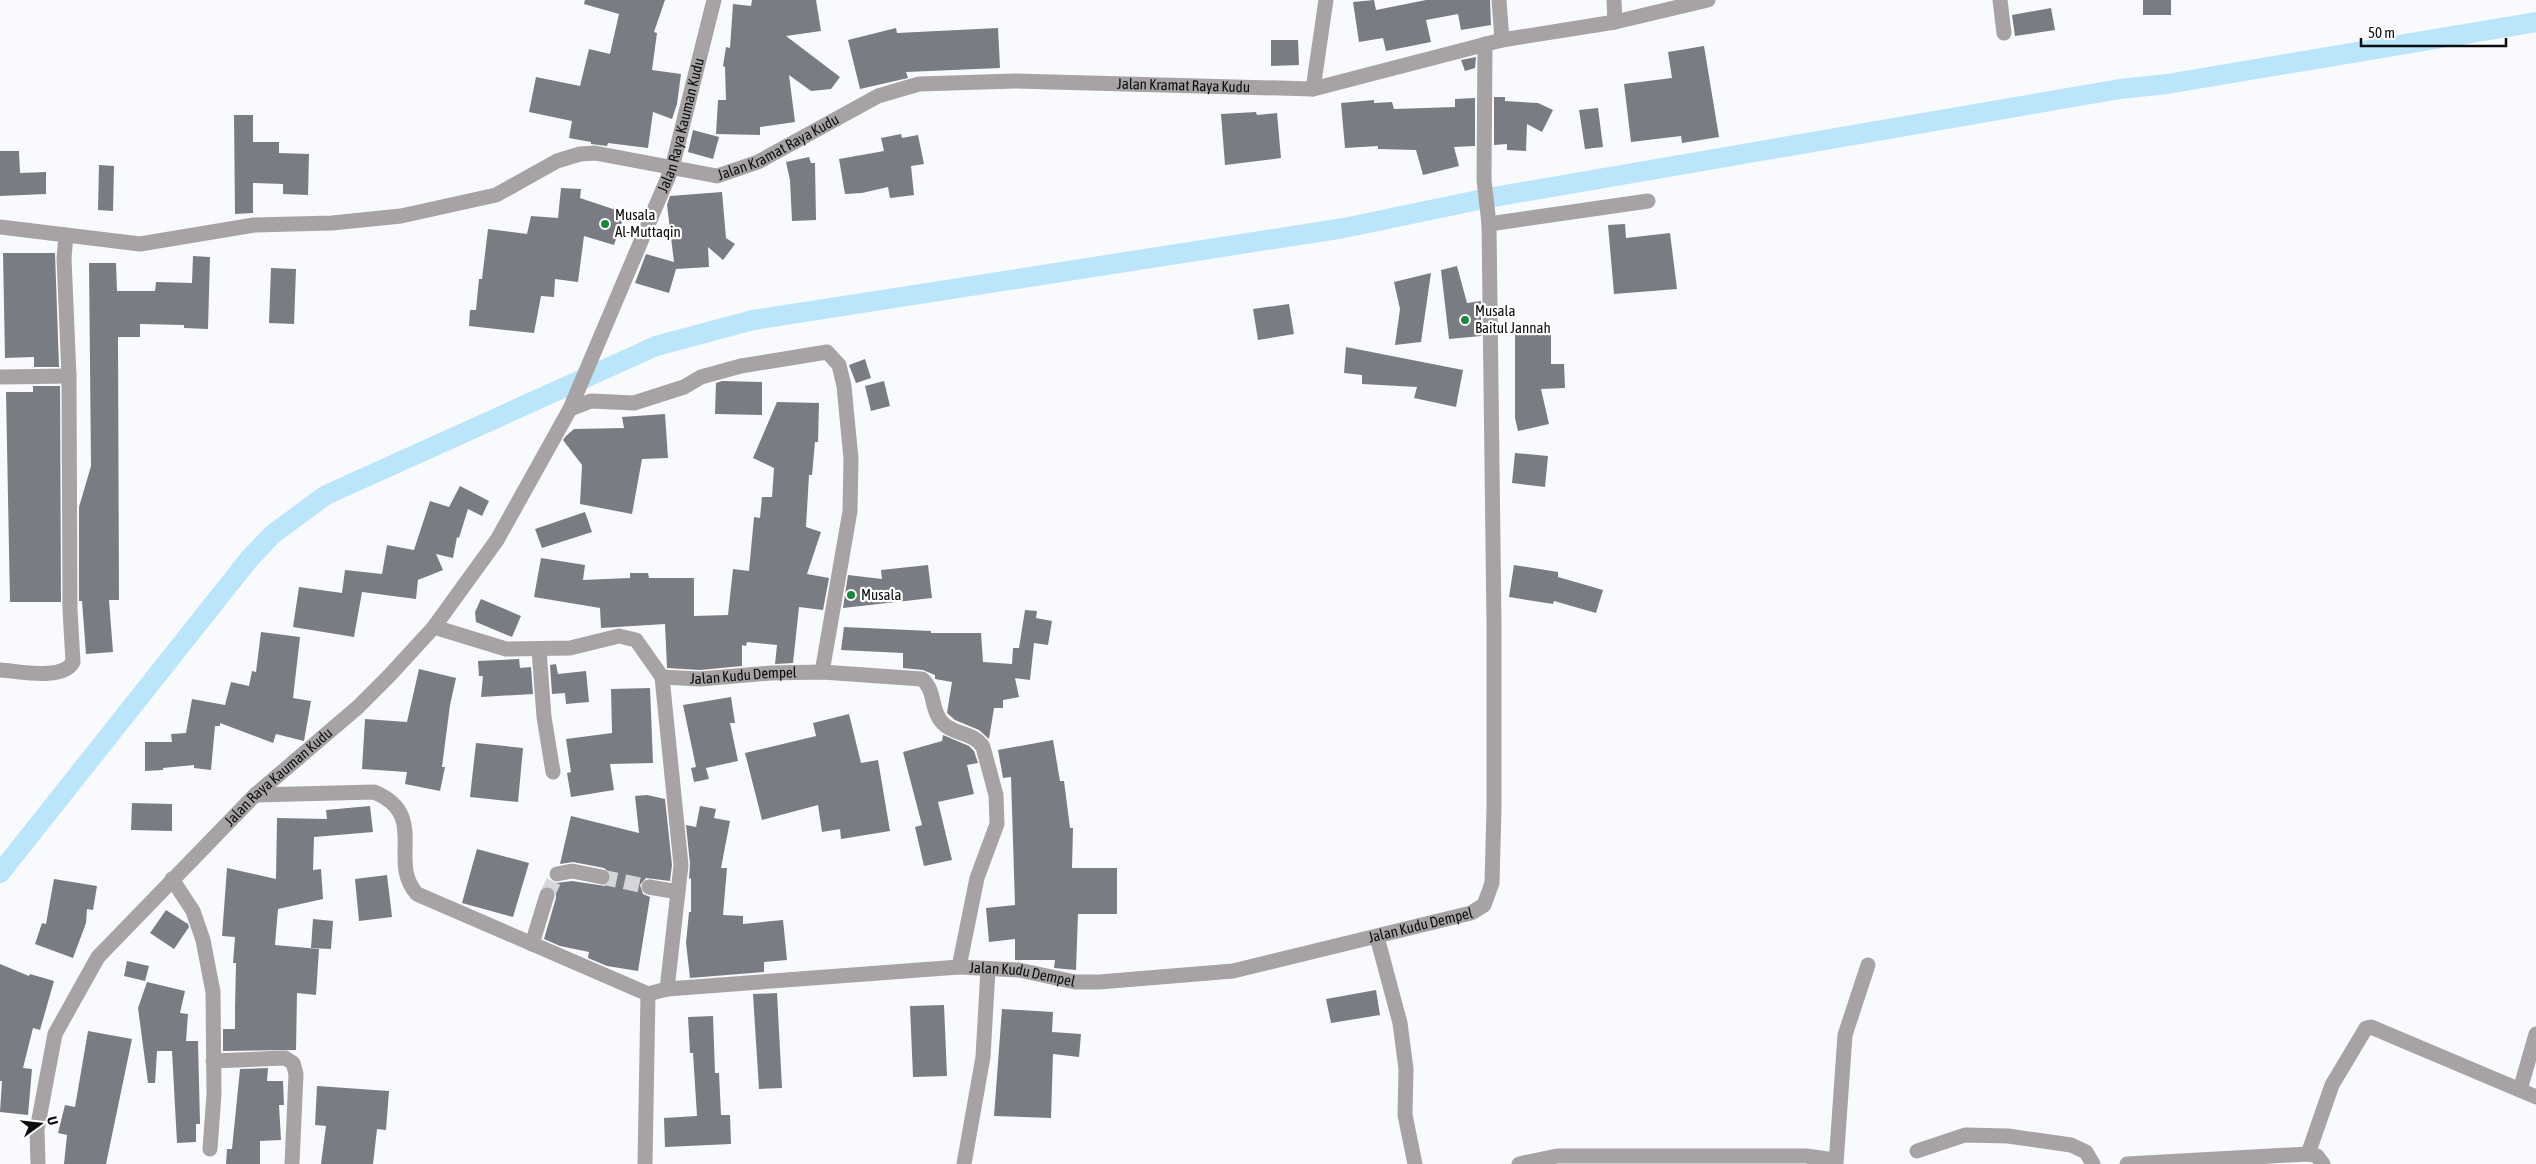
<svg xmlns="http://www.w3.org/2000/svg" width="2536" height="1164" font-family="'Asap Condensed',sans-serif">
<style>
.lines{fill:none;stroke-linecap:round;stroke-linejoin:round}
.canal{stroke:#bbe5fa;stroke-width:20}
.building{fill:#7a7c83}
.minor-tunnel{stroke:#d5d6da;stroke-width:15;stroke-dasharray:15 8;stroke-linecap:butt}
.minor{stroke:#a7a3a4;stroke-width:15}
.poi-dot{fill:#1a853b;stroke:#fff;stroke-width:2}
.labels{text-anchor:middle;stroke-width:4.5;stroke-linejoin:round;paint-order:stroke}
.street-label{font-size:15px;fill:#0c0d0f;stroke:#fff}
.poi-label{font-size:15px;fill:#0c0d0f;stroke:#fff;text-anchor:start}
</style>
<rect width="100%" height="100%" fill="#f8fafe"/>
<g class="lines">
<path class="canal" d="M 0,873 L 250,558 L 273,534 L 326,495 L 656,346 L 753,320 L 1344,228 L 1488,198 L 2120,89 L 2167,84 L 2536,22"/>
</g>
<g class="building">
<path d="M 585,0 L 665,0 L 654,32 L 657,33 L 652,70 L 681,74 L 677,104 L 672,119 L 653,112 L 648,148 L 608,143 L 607,146 L 591,144 L 591,142 L 569,138 L 572,121 L 529,112 L 536,77 L 580,86 L 589,49 L 610,54 L 619,14 L 584,4 Z"/>
<path d="M 752,0 L 816,0 L 821,31 L 786,36 L 840,77 L 831,89 L 811,91 L 789,75 L 795,122 L 760,127 L 760,135 L 716,134 L 718,100 L 726,100 L 725,67 L 723,66 L 726,47 L 730,48 L 733,4 L 751,6 Z"/>
<path d="M 1374,0 L 1376,10 L 1426,0 L 1490,0 L 1491,25 L 1461,30 L 1458,14 L 1426,20 L 1431,42 L 1386,51 L 1383,38 L 1359,42 L 1353,2 Z"/>
<rect x="2143" y="0" width="28" height="15"/>
<path d="M 2051,8 L 2055,30 L 2015,36 L 2012,15 Z"/>
<path d="M 896,28 L 897,33 L 998,28 L 1000,68 L 906,72 L 908,78 L 860,89 L 848,40 Z"/>
<path d="M 1271,40 L 1298,40 L 1299,65 L 1271,66 Z"/>
<path d="M 1704,46 L 1719,137 L 1682,143 L 1681,136 L 1631,142 L 1624,84 L 1672,78 L 1668,52 Z"/>
<path d="M 1476,57 L 1475,68 L 1465,71 L 1461,60 Z"/>
<path d="M 1494,97 L 1505,97 L 1505,101 L 1538,103 L 1553,110 L 1542,132 L 1527,124 L 1526,151 L 1507,150 L 1507,144 L 1494,145 Z"/>
<path d="M 1475,98 L 1475,146 L 1454,147 L 1459,166 L 1423,175 L 1416,150 L 1378,149 L 1378,146 L 1345,148 L 1341,103 L 1374,100 L 1374,103 L 1392,102 L 1394,109 L 1455,107 L 1455,99 Z"/>
<path d="M 1598,108 L 1603,147 L 1585,149 L 1579,110 Z"/>
<path d="M 1256,112 L 1257,115 L 1277,113 L 1281,158 L 1225,165 L 1221,114 Z"/>
<path d="M 234,115 L 253,115 L 253,142 L 279,142 L 279,153 L 309,154 L 308,195 L 283,194 L 283,184 L 253,183 L 253,213 L 235,214 Z"/>
<path d="M 693,130 L 719,137 L 713,159 L 688,152 Z"/>
<path d="M 901,134 L 902,138 L 918,135 L 924,164 L 911,166 L 914,195 L 890,198 L 888,187 L 862,193 L 845,194 L 839,159 L 884,151 L 881,138 Z"/>
<path d="M 0,151 L 19,151 L 20,173 L 46,172 L 46,194 L 0,196 Z"/>
<path d="M 809,157 L 811,163 L 815,163 L 816,220 L 792,221 L 790,180 L 786,162 Z"/>
<path d="M 99,165 L 114,166 L 113,211 L 98,210 Z"/>
<path d="M 561,188 L 581,189 L 580,198 L 625,213 L 614,245 L 584,236 L 578,282 L 555,279 L 554,297 L 541,296 L 534,333 L 469,326 L 470,310 L 476,310 L 479,279 L 482,279 L 488,229 L 527,234 L 531,216 L 558,218 Z"/>
<path d="M 722,192 L 726,238 L 735,244 L 723,260 L 708,247 L 709,267 L 676,269 L 669,293 L 635,283 L 646,254 L 674,262 L 667,205 L 670,196 Z"/>
<path d="M 1625,224 L 1626,238 L 1670,233 L 1677,289 L 1614,294 L 1608,225 Z"/>
<path d="M 3,253 L 55,253 L 59,367 L 34,367 L 34,357 L 5,358 Z"/>
<path d="M 193,256 L 210,257 L 208,329 L 184,328 L 184,325 L 140,324 L 140,337 L 118,337 L 119,600 L 109,600 L 113,652 L 86,654 L 82,601 L 79,601 L 79,507 L 91,466 L 89,263 L 116,263 L 117,291 L 155,291 L 156,282 L 192,283 Z"/>
<path d="M 1457,266 L 1467,303 L 1481,301 L 1481,336 L 1449,339 L 1441,270 Z"/>
<path d="M 271,268 L 296,269 L 294,324 L 269,323 Z"/>
<path d="M 1431,273 L 1421,342 L 1395,345 L 1400,309 L 1394,282 Z"/>
<path d="M 1289,304 L 1294,334 L 1258,340 L 1253,309 Z"/>
<path d="M 1515,325 L 1551,326 L 1551,364 L 1564,364 L 1565,388 L 1541,389 L 1549,424 L 1518,431 L 1515,418 Z"/>
<path d="M 1346,347 L 1463,370 L 1456,407 L 1414,398 L 1417,387 L 1362,384 L 1362,375 L 1344,373 Z"/>
<path d="M 865,359 L 871,378 L 856,383 L 849,365 Z"/>
<path d="M 722,381 L 762,382 L 762,415 L 715,414 L 716,383 Z"/>
<path d="M 884,381 L 890,406 L 871,411 L 865,386 Z"/>
<path d="M 33,386 L 60,386 L 61,602 L 10,602 L 6,392 L 33,392 Z"/>
<path d="M 777,402 L 819,403 L 818,442 L 815,442 L 812,475 L 809,475 L 806,527 L 821,532 L 807,574 L 829,578 L 823,610 L 799,607 L 793,663 L 775,664 L 777,645 L 747,642 L 746,646 L 742,645 L 742,666 L 700,670 L 667,668 L 665,624 L 601,628 L 600,608 L 534,597 L 541,558 L 585,565 L 583,580 L 630,578 L 630,573 L 648,573 L 649,578 L 694,578 L 694,616 L 728,615 L 733,569 L 749,571 L 754,517 L 760,518 L 762,497 L 772,497 L 774,468 L 753,458 Z"/>
<path d="M 665,414 L 668,458 L 642,459 L 632,514 L 580,504 L 582,465 L 563,440 L 566,436 L 574,429 L 624,428 L 622,417 Z"/>
<path d="M 1515,453 L 1548,456 L 1545,487 L 1512,483 Z"/>
<path d="M 460,486 L 489,501 L 482,516 L 468,509 L 459,538 L 457,537 L 453,558 L 436,554 L 443,570 L 418,580 L 416,599 L 362,592 L 354,637 L 293,627 L 299,587 L 342,593 L 345,570 L 382,574 L 387,545 L 414,550 L 430,501 L 449,507 Z"/>
<path d="M 585,512 L 592,532 L 542,548 L 535,529 Z"/>
<path d="M 928,565 L 932,598 L 843,608 L 848,575 L 882,579 L 881,570 Z"/>
<path d="M 1514,565 L 1558,572 L 1558,577 L 1603,590 L 1596,613 L 1554,601 L 1553,604 L 1509,597 Z"/>
<path d="M 481,599 L 521,616 L 512,637 L 476,622 L 475,612 Z"/>
<path d="M 1025,610 L 1037,611 L 1036,618 L 1052,621 L 1048,645 L 1034,643 L 1030,680 L 1015,678 L 1019,697 L 1003,700 L 1003,708 L 994,708 L 989,739 L 979,730 L 955,720 L 947,713 L 952,682 L 935,679 L 935,675 L 923,670 L 903,668 L 903,653 L 841,650 L 844,627 L 931,631 L 931,633 L 981,633 L 983,662 L 1012,664 L 1013,648 L 1019,648 Z"/>
<path d="M 261,632 L 300,637 L 293,698 L 311,701 L 304,741 L 276,734 L 273,743 L 220,723 L 220,726 L 215,726 L 211,770 L 194,768 L 194,765 L 163,768 L 163,770 L 145,771 L 145,742 L 172,742 L 171,734 L 186,733 L 192,699 L 225,705 L 231,682 L 249,686 L 252,671 L 256,672 Z"/>
<path d="M 519,659 L 520,668 L 531,667 L 533,694 L 481,697 L 483,676 L 479,676 L 478,661 Z"/>
<path d="M 556,664 L 558,674 L 586,671 L 589,702 L 566,704 L 565,693 L 552,694 L 550,665 Z"/>
<path d="M 419,669 L 456,678 L 450,705 L 442,767 L 445,767 L 440,791 L 405,784 L 407,772 L 362,769 L 365,719 L 407,722 Z"/>
<path d="M 650,688 L 653,763 L 610,764 L 614,790 L 571,797 L 567,773 L 571,772 L 566,739 L 612,733 L 611,689 Z"/>
<path d="M 731,697 L 735,723 L 730,723 L 738,761 L 706,768 L 709,779 L 694,782 L 691,768 L 696,767 L 683,705 Z"/>
<path d="M 849,714 L 861,763 L 878,760 L 890,831 L 841,839 L 840,829 L 822,832 L 818,805 L 762,820 L 745,753 L 816,736 L 813,723 Z"/>
<path d="M 943,735 L 969,746 L 974,751 L 978,763 L 967,765 L 974,794 L 938,802 L 952,860 L 924,866 L 915,827 L 922,825 L 903,752 L 942,741 Z"/>
<path d="M 1053,740 L 1060,781 L 1064,781 L 1070,828 L 1073,828 L 1072,868 L 1117,868 L 1117,914 L 1078,914 L 1076,970 L 1054,968 L 1055,960 L 1015,960 L 1015,939 L 989,942 L 986,908 L 1015,905 L 1011,777 L 1003,778 L 998,750 Z"/>
<path d="M 476,743 L 523,748 L 518,802 L 470,797 Z"/>
<path d="M 647,795 L 665,799 L 672,865 L 670,881 L 646,878 L 640,885 L 643,894 L 650,897 L 638,971 L 607,966 L 588,958 L 589,952 L 560,946 L 544,939 L 556,898 L 556,883 L 572,881 L 605,886 L 611,879 L 611,874 L 604,868 L 573,862 L 560,864 L 571,816 L 639,833 L 635,796 Z"/>
<path d="M 132,803 L 172,804 L 172,831 L 131,830 Z"/>
<path d="M 370,806 L 373,832 L 314,837 L 313,870 L 321,869 L 323,899 L 278,909 L 275,945 L 319,949 L 316,995 L 297,993 L 296,1050 L 223,1051 L 223,1029 L 235,1029 L 235,1008 L 236,963 L 233,963 L 235,937 L 222,936 L 227,868 L 276,879 L 277,818 L 327,819 L 326,810 Z"/>
<path d="M 700,806 L 716,809 L 714,818 L 730,821 L 721,868 L 727,868 L 723,915 L 743,916 L 743,924 L 783,920 L 787,960 L 764,962 L 764,972 L 690,978 L 686,943 L 689,912 L 691,912 L 691,878 L 689,879 L 690,864 L 686,825 L 696,827 Z"/>
<path d="M 477,849 L 529,863 L 513,917 L 462,903 Z"/>
<path d="M 387,875 L 392,917 L 359,921 L 355,879 Z"/>
<path d="M 54,879 L 97,886 L 93,910 L 87,909 L 86,923 L 73,958 L 35,944 L 42,923 L 46,924 Z"/>
<path d="M 166,910 L 188,924 L 189,927 L 174,949 L 150,933 Z"/>
<path d="M 313,919 L 333,921 L 331,949 L 311,948 Z"/>
<path d="M 127,961 L 149,966 L 145,981 L 124,976 Z"/>
<path d="M 0,964 L 29,976 L 30,974 L 54,981 L 40,1030 L 33,1028 L 23,1068 L 32,1069 L 28,1115 L 0,1112 L 2,1081 L 0,1081 Z"/>
<path d="M 147,982 L 185,991 L 180,1013 L 188,1014 L 186,1041 L 198,1041 L 200,1124 L 196,1124 L 196,1142 L 177,1143 L 172,1051 L 157,1051 L 155,1083 L 148,1083 L 138,1008 Z"/>
<path d="M 1376,990 L 1380,1015 L 1331,1023 L 1326,999 Z"/>
<path d="M 777,993 L 782,1088 L 759,1089 L 753,994 Z"/>
<path d="M 944,1005 L 947,1076 L 913,1077 L 910,1006 Z"/>
<path d="M 1002,1009 L 1053,1012 L 1052,1032 L 1081,1034 L 1079,1057 L 1053,1054 L 1051,1118 L 994,1116 Z"/>
<path d="M 713,1016 L 715,1073 L 719,1073 L 721,1115 L 730,1115 L 731,1144 L 665,1147 L 664,1118 L 697,1116 L 693,1053 L 690,1053 L 688,1017 Z"/>
<path d="M 88,1031 L 132,1039 L 106,1164 L 64,1164 L 67,1135 L 58,1133 L 65,1105 L 75,1107 Z"/>
<path d="M 268,1068 L 267,1081 L 283,1081 L 284,1105 L 279,1105 L 281,1140 L 260,1141 L 260,1164 L 226,1164 L 227,1149 L 232,1149 L 240,1069 Z"/>
<path d="M 317,1086 L 389,1091 L 386,1130 L 377,1129 L 373,1164 L 321,1164 L 326,1126 L 315,1125 Z"/>
</g>
<g class="lines">
<g class="minor-tunnel">
<path d="M 602,877 L 649,887"/>
<path d="M 547,895 L 557,874"/>
</g>
<g class="minor">
<path d="M 1499,0 L 1502,40"/>
<path d="M 1614,0 L 1615,22"/>
<path d="M 2000,0 L 2004,33"/>
<path d="M 1313,89 L 1326,0"/>
<path d="M 1489,224 L 1648,201"/>
<path id="s1" d="M 0,227 L 140,244 L 254,225 L 332,223 L 401,216 L 496,195 L 557,161 L 580,154 L 595,153 L 717,176 L 758,162 L 878,96 L 919,84 L 1015,81 L 1313,89 L 1502,40 L 1615,22 L 1708,0"/>
<path d="M 0,377 L 69,376"/>
<path d="M 570,409 L 591,401 L 634,403 L 684,387 L 701,377 L 741,366 L 827,352 L 839,365 L 844,386 L 851,459 L 850,511 L 822,672"/>
<path id="s2" d="M 434,627 L 506,649 L 570,648 L 619,636 L 636,640 L 662,677 L 700,679 L 771,673 L 822,672 L 922,679 C 936,691 930,708 941,721 C 951,735 973,731 983,747 L 996,795 L 997,824 L 977,878 L 959,967 L 1019,970 L 1075,982 L 1099,982 L 1233,971 L 1471,913 L 1484,905 L 1492,883 L 1494,809 L 1494,624 L 1489,224 L 1484,180 L 1485,44"/>
<path d="M 539,650 L 544,717 L 553,772"/>
<path d="M 0,670 C 19,671 63,681 73,662 L 70,610 L 69,376 L 64,258 L 66,235"/>
<path d="M 255,795 L 374,792 C 430,815 387,861 417,894 L 648,994 L 667,989 L 681,865 L 662,677"/>
<path d="M 557,874 L 572,871 L 602,877"/>
<path d="M 172,879 L 193,911 L 203,940 L 213,992 L 214,1094 L 210,1149"/>
<path d="M 649,887 L 678,892"/>
<path d="M 1377,937 L 1400,1023 L 1406,1069 L 1405,1115 L 1415,1164"/>
<path d="M 532,944 L 547,895"/>
<path d="M 667,989 L 959,967"/>
<path d="M 213,1061 L 285,1058 L 293,1063 L 296,1074 L 292,1164"/>
<path d="M 2520,1090 L 2536,1097"/>
<path d="M 1917,1151 L 1965,1135 L 2008,1136 L 2071,1145 L 2086,1152 L 2093,1164"/>
<path d="M 2308,1154 L 2332,1085 L 2366,1028 L 2371,1027 L 2520,1090 L 2536,1034"/>
<path id="s3" d="M 38,1164 L 37,1130 L 55,1034 L 98,957 L 255,795 L 358,707 L 389,676 L 434,627 L 497,540 L 570,409 L 672,168 L 714,0"/>
<path d="M 645,1164 L 648,994"/>
<path d="M 964,1164 L 983,1057 L 988,969"/>
<path d="M 1519,1164 L 1557,1156 L 1806,1156 L 1835,1160"/>
<path d="M 1836,1164 L 1845,1035 L 1868,965"/>
<path d="M 2127,1164 L 2308,1154 L 2317,1156 L 2323,1164"/>
</g>
</g>
<g class="poi-dot">
<circle cx="605" cy="224" r="5"/>
<circle cx="1465" cy="320" r="5"/>
<circle cx="851" cy="595" r="5"/>
</g>
<g class="labels">
<g class="street-label">
<text dy="5" stroke="none"><textPath href="#s1" startOffset="1222">Jalan Kramat Raya Kudu</textPath></text>
<text dy="5" stroke="none"><textPath href="#s3" startOffset="1254">Jalan Raya Kauman Kudu</textPath></text>
<text dy="5" stroke="none"><textPath href="#s1" startOffset="802">Jalan Kramat Raya Kudu</textPath></text>
<text dy="5" stroke="none"><textPath href="#s2" startOffset="334">Jalan Kudu Dempel</textPath></text>
<text dy="5" stroke="none"><textPath href="#s3" startOffset="475">Jalan Raya Kauman Kudu</textPath></text>
<text dy="5" stroke="none"><textPath href="#s2" startOffset="1306">Jalan Kudu Dempel</textPath></text>
<text dy="5" stroke="none"><textPath href="#s2" startOffset="901">Jalan Kudu Dempel</textPath></text>
</g>
<g class="poi-label">
<text x="615" y="220">Musala<tspan x="615" dy="17">Al-Muttaqin</tspan></text>
<text x="1475" y="316">Musala<tspan x="1475" dy="17">Baitul Jannah</tspan></text>
<text x="861" y="600">Musala</text>
</g>
</g>
<g transform="translate(40 1124) rotate(75)" stroke="#ffffff" stroke-width="4" paint-order="stroke">
<path d="M0-4L9 19L0 12L-9 19Z" fill="#0c0d0f"/>
<text y="-8" font-size="14" font-weight="bold" text-anchor="middle" fill="#0c0d0f">U</text>
</g>
<path d="M2361 38v8h145v-8" fill="none" stroke="#0c0d0f" stroke-width="2.5"/>
<text x="2368" y="38" font-size="15" fill="#0c0d0f" stroke="#ffffff" stroke-width="4" paint-order="stroke">50 m</text>
</svg>
